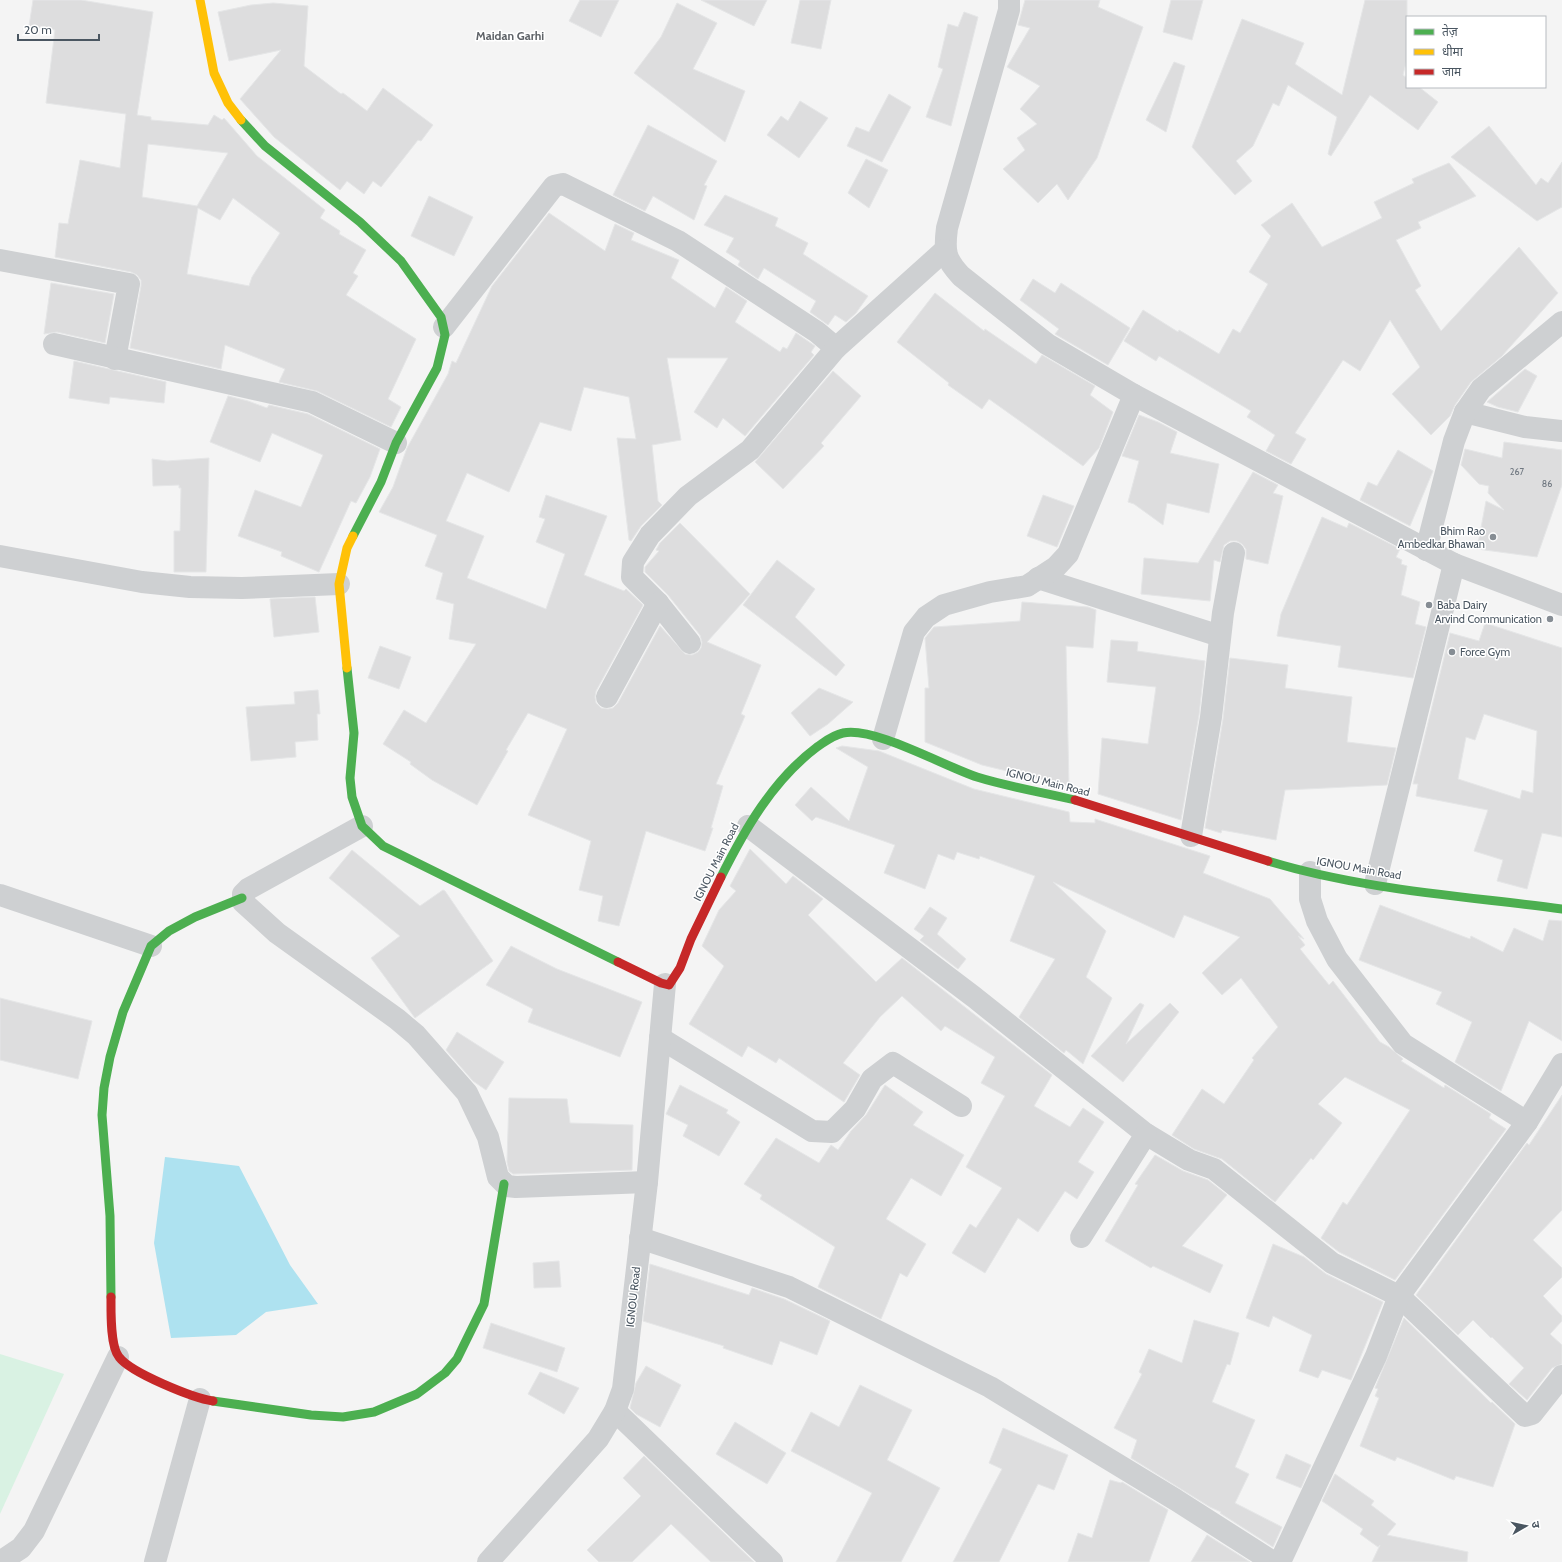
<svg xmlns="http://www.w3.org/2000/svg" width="1562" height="1562" font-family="Cabin,'Noto Sans Devanagari',sans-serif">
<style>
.green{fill:#d9f2e3}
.water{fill:#aee2f0}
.building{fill:#ddddde;stroke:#e5e6e7;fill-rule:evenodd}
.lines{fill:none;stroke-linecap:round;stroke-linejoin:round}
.street{stroke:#ced0d2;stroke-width:22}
.fast{stroke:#4caf50;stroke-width:9}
.slow{stroke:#ffc107;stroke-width:9}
.jam{stroke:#c62828;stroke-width:9}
.poi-dot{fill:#868d94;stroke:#fff;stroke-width:1.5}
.labels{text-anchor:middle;stroke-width:3;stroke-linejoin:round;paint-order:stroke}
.number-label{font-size:9px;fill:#707881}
.poi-label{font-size:11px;fill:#4a5661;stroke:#fff;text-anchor:end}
.street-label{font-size:11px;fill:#4a5661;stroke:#fff}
.neighbourhood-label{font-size:12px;font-weight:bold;fill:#5f6368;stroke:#fff}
</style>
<rect width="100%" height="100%" fill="#f4f4f4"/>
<path class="green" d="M 0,1354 L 64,1374 L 0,1514 Z"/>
<path class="water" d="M 165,1157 L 239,1166 L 290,1265 L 318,1304 L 266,1312 L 236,1335 L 171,1338 L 154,1243 Z"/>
<g class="building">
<path d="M 33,0 L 81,0 L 153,12 L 137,115 L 151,117 L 151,120 L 208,125 L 214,115 L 222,120 L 224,118 L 257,156 L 325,210 L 320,218 L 340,231 L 339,234 L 366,250 L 353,273 L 358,276 L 346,295 L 416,339 L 388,399 L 401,407 L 391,427 L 317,391 L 279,382 L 285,369 L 225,345 L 221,369 L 130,348 L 141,286 L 141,280 L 137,275 L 131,272 L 55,257 L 59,223 L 68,224 L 80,160 L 120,168 L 126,114 L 46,103 L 55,30 L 29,26 ZM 148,144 L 228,153 L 197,206 L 142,197 ZM 233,198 L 280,233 L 252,277 L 249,286 L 187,274 L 198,208 L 220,220 Z"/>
<path d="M 580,0 L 619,0 L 601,37 L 569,21 Z"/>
<path d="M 701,0 L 767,0 L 754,26 Z"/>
<path d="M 800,0 L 831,0 L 821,49 L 791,43 Z"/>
<path d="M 1025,0 L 1100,0 L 1098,7 L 1143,27 L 1097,158 L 1068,200 L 1057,184 L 1038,203 L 1003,169 L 1025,150 L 1017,138 L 1037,124 L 1020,109 L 1040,86 L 1007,67 L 1030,28 L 1018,25 Z"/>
<path d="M 1171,0 L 1203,0 L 1192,40 L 1163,32 Z"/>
<path d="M 1365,0 L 1407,0 L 1407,59 L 1403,75 L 1407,78 L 1407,87 L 1419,87 L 1438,102 L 1418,130 L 1370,95 L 1331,156 L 1328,154 L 1337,117 L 1288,85 L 1279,106 L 1273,103 L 1253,146 L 1236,161 L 1252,181 L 1235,195 L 1192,147 L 1242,19 L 1304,43 L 1295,64 L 1342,95 Z"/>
<path d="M 273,3 L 308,6 L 304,66 L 341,94 L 343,93 L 367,111 L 383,88 L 433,125 L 421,141 L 418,140 L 381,187 L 373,181 L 364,194 L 347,181 L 340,190 L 274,137 L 240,99 L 281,50 L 229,61 L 218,12 L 251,5 Z"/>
<path d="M 677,3 L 717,23 L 693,69 L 745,91 L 725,142 L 634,73 L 661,37 Z"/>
<path d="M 964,12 L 978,17 L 951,126 L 926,117 L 943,69 L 938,67 L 948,24 L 958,27 Z"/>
<path d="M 1174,62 L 1185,66 L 1166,132 L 1146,120 Z"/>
<path d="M 889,94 L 911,107 L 882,162 L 847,146 L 856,127 L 869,132 Z"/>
<path d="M 800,101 L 828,118 L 799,158 L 767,135 L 781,116 L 788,121 Z"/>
<path d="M 648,125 L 717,161 L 704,185 L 707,186 L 694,220 L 653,196 L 645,211 L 613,195 Z"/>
<path d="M 1489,126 L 1536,185 L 1541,178 L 1548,183 L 1562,162 L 1562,207 L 1537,221 L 1451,157 Z"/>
<path d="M 866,159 L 888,170 L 869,208 L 848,193 Z"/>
<path d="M 1449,163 L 1476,196 L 1418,222 L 1421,228 L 1396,240 L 1421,286 L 1415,290 L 1441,331 L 1519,247 L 1558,293 L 1502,356 L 1471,382 L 1455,405 L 1450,416 L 1431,435 L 1392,394 L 1420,367 L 1390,320 L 1360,371 L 1343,360 L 1295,433 L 1306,439 L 1291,464 L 1266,451 L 1275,435 L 1247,417 L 1251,411 L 1159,356 L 1156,361 L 1124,341 L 1143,310 L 1178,332 L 1179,330 L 1219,354 L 1233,329 L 1240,333 L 1268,284 L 1249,272 L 1271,236 L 1261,225 L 1292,203 L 1322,247 L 1382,218 L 1374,202 L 1414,183 L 1412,179 Z"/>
<path d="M 725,195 L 778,218 L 775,226 L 808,243 L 803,254 L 868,296 L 856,313 L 846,322 L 835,315 L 828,325 L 810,312 L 816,301 L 764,268 L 758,279 L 738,265 L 740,261 L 726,252 L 734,238 L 704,225 Z"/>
<path d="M 429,196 L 473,217 L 454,256 L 411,236 Z"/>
<path d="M 549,213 L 605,251 L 615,224 L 634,233 L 631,240 L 679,260 L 671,278 L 715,308 L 726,287 L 747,301 L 735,322 L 780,352 L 783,347 L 787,349 L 796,333 L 815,346 L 811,352 L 814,355 L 745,436 L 723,418 L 717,428 L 694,412 L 728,358 L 667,358 L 681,440 L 652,445 L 658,501 L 662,505 L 641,526 L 631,541 L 629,540 L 617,438 L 636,439 L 629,397 L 584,387 L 571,431 L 540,422 L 509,492 L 467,473 L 446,521 L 484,536 L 467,578 L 546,609 L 565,554 L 536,542 L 545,519 L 539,517 L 546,495 L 607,516 L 584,575 L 624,591 L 626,589 L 643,605 L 596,691 L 595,697 L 596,703 L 601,708 L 608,709 L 613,708 L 618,703 L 660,626 L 685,654 L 692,655 L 698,652 L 701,648 L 702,642 L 700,635 L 668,595 L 645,572 L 645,567 L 659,551 L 656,550 L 660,543 L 680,523 L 750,594 L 707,642 L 761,665 L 741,714 L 745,716 L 716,784 L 723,786 L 711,828 L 713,828 L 705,851 L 646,831 L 619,926 L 598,921 L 603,896 L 579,890 L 591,841 L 528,815 L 567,729 L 528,713 L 506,750 L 508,751 L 477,805 L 432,780 L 410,764 L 411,762 L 383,744 L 404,710 L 426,723 L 476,644 L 449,639 L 454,604 L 436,599 L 443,573 L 425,566 L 437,535 L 379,512 L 393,487 L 407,448 L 448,374 L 452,361 L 456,363 L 492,286 Z"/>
<path d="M 1033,279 L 1055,293 L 1061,283 L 1130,328 L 1108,365 L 1055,334 L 1059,329 L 1020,300 Z"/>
<path d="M 51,283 L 114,294 L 105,343 L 57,332 L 44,334 Z"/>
<path d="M 935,293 L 984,331 L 985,329 L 1036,364 L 1042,355 L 1095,386 L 1090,395 L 1113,412 L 1099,448 L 1083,466 L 989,399 L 982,409 L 948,385 L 949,383 L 897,342 Z"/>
<path d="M 74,361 L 166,382 L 164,403 L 110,397 L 109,404 L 69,398 Z"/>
<path d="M 1525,369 L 1537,376 L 1518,412 L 1498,407 L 1487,402 Z"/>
<path d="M 833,371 L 861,396 L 821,443 L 824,446 L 783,489 L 755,462 Z"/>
<path d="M 228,396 L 248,401 L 267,408 L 269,405 L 308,414 L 380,449 L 370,477 L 356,503 L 351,501 L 319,572 L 281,556 L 282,552 L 238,536 L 255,490 L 301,507 L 323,455 L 272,433 L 260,462 L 210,442 Z"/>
<path d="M 1139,415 L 1158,422 L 1177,432 L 1170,453 L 1219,464 L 1209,513 L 1167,503 L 1163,525 L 1134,504 L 1128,502 L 1139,461 L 1122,456 Z"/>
<path d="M 1504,442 L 1562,450 L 1562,485 L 1537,557 L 1477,549 L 1486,501 L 1504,510 L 1488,493 L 1489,486 L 1479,484 L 1461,465 L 1465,449 L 1502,458 Z"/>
<path d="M 1398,450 L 1433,471 L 1410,526 L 1360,500 L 1368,482 L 1377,486 Z"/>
<path d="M 209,458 L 206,572 L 174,572 L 174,531 L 180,531 L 181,488 L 179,488 L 179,485 L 153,486 L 152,459 L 167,461 Z"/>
<path d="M 1253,472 L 1278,485 L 1273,493 L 1283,496 L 1268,564 L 1246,559 L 1246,549 L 1242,544 L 1237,541 L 1230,541 L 1224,545 L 1220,562 L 1214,560 L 1210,601 L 1141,594 L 1144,558 L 1198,563 Z"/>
<path d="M 1043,495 L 1074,506 L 1057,547 L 1027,536 Z"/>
<path d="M 1322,517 L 1347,528 L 1349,523 L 1400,549 L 1396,557 L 1402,560 L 1401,564 L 1407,566 L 1401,595 L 1420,602 L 1415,624 L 1426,627 L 1413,678 L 1338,667 L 1341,646 L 1277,636 L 1281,614 Z"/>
<path d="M 777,560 L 815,589 L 795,617 L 845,665 L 836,676 L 743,605 Z"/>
<path d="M 315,597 L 319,632 L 274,637 L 270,599 Z"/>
<path d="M 1022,602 L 1088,607 L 1096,610 L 1093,648 L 1066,646 L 1069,786 L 982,765 L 925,742 L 925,688 L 929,688 L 925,638 L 934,627 L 1020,621 Z"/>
<path d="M 1485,623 L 1562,648 L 1562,837 L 1542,833 L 1527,889 L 1497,881 L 1503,860 L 1474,851 L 1488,810 L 1416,796 L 1418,784 L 1413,784 L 1450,633 L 1479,641 ZM 1484,714 L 1537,731 L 1533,793 L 1522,790 L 1520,799 L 1458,779 L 1466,737 L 1475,740 Z"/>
<path d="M 1111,640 L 1138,642 L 1137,651 L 1205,661 L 1199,715 L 1181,820 L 1098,794 L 1102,738 L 1148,744 L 1156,687 L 1107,682 Z"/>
<path d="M 380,646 L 411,657 L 399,689 L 368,678 Z"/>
<path d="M 1230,658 L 1288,665 L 1285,688 L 1352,697 L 1347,742 L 1396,748 L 1387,785 L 1285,790 L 1276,840 L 1222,830 L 1221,833 L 1205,828 L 1223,719 Z"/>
<path d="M 819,688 L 853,702 L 828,724 L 810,736 L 791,713 Z"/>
<path d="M 318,690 L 320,714 L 317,714 L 318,740 L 295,742 L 296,757 L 251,761 L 246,707 L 295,704 L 294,692 Z"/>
<path d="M 842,746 L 879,751 L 974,789 L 1069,812 L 1070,822 L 1095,823 L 1095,819 L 1210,856 L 1203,873 L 1270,899 L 1304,939 L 1298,936 L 1305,945 L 1300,949 L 1329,985 L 1333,981 L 1380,1042 L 1389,1047 L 1403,1059 L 1401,1061 L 1444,1088 L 1445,1085 L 1491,1114 L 1489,1118 L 1506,1129 L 1395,1280 L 1339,1252 L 1321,1238 L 1343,1202 L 1347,1205 L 1410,1110 L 1345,1077 L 1318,1104 L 1342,1123 L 1313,1160 L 1311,1158 L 1275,1202 L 1222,1159 L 1194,1149 L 1172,1135 L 1202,1089 L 1224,1104 L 1254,1060 L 1252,1058 L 1278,1027 L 1241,978 L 1222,995 L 1202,973 L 1240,937 L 1184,915 L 1174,938 L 1053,882 L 1106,931 L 1086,977 L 1112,998 L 1083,1064 L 1066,1050 L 1064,1053 L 1019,1017 L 1055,959 L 1010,941 L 1035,876 L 980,856 L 979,859 L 957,852 L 954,860 L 938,854 L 925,889 L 884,873 L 895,845 L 816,817 L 812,821 L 795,805 L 811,787 L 849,821 L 868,767 L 836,748 Z"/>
<path d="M 750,849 L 786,884 L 793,876 L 823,899 L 808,915 L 876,982 L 902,958 L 1052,1075 L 1034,1106 L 1070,1127 L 1083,1108 L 1104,1122 L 1078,1162 L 1094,1172 L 1077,1199 L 1065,1191 L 1038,1232 L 1018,1218 L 985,1273 L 952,1253 L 970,1224 L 976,1228 L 1002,1188 L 966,1167 L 1005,1096 L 981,1083 L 995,1057 L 945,1026 L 941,1031 L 902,996 L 880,1017 L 843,1063 L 860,1075 L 844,1102 L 779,1058 L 776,1063 L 748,1046 L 742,1057 L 689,1024 L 724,966 L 702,946 L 719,910 L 736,891 L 730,886 Z"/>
<path d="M 352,850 L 420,906 L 443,890 L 445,891 L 493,961 L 415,1018 L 371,958 L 400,936 L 329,878 Z"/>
<path d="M 1380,905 L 1470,939 L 1471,936 L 1503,952 L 1514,928 L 1543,941 L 1549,920 L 1562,921 L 1562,1041 L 1529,1021 L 1501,1091 L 1455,1062 L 1472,1022 L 1436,1004 L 1442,992 L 1359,960 Z"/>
<path d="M 930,907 L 947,918 L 937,934 L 966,959 L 958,969 L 920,940 L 924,936 L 914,929 Z"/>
<path d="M 511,946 L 557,969 L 642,1002 L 620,1057 L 528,1022 L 533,1009 L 486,985 Z"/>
<path d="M 0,998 L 92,1021 L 78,1079 L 0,1060 Z"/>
<path d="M 1140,1003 L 1144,1005 L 1126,1044 L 1170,1003 L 1179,1012 L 1123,1082 L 1091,1056 Z"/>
<path d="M 457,1032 L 504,1062 L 486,1090 L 473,1081 L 446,1050 Z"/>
<path d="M 680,1085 L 728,1110 L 726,1113 L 740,1122 L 719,1156 L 683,1136 L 688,1125 L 666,1114 Z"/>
<path d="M 885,1085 L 923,1112 L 913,1125 L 964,1155 L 941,1196 L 911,1178 L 886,1219 L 926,1244 L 907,1277 L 900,1273 L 881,1319 L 818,1287 L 835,1247 L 760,1199 L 762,1195 L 744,1184 L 776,1138 L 819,1163 L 831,1145 L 838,1150 L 851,1131 L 866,1115 Z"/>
<path d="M 1562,1095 L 1562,1210 L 1533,1240 L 1562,1268 L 1562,1277 L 1543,1296 L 1562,1316 L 1562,1321 L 1550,1334 L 1562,1345 L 1562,1364 L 1552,1368 L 1527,1400 L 1509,1384 L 1524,1368 L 1492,1337 L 1491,1338 L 1473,1320 L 1458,1335 L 1416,1295 L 1527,1143 L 1529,1145 Z"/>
<path d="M 509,1098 L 567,1099 L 570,1123 L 633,1125 L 632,1170 L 513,1174 L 509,1171 L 507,1162 Z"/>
<path d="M 1155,1155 L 1183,1171 L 1208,1180 L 1227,1195 L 1182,1246 L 1223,1265 L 1210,1293 L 1153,1266 L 1151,1268 L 1105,1241 L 1138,1185 L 1135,1184 Z"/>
<path d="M 1273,1244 L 1304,1257 L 1326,1274 L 1383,1302 L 1351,1380 L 1322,1370 L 1318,1378 L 1299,1371 L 1312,1335 L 1273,1316 L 1269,1327 L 1246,1318 Z"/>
<path d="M 559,1261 L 561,1287 L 534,1288 L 533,1263 Z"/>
<path d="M 650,1264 L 749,1295 L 752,1288 L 784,1299 L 830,1321 L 817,1355 L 780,1341 L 772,1365 L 723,1348 L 724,1346 L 643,1321 Z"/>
<path d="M 1404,1318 L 1491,1403 L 1492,1402 L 1515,1424 L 1493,1487 L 1456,1476 L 1454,1480 L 1397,1457 L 1395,1461 L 1360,1446 L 1379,1398 L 1375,1396 L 1378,1389 L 1375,1388 Z"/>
<path d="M 1194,1320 L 1239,1333 L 1230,1365 L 1227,1364 L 1212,1402 L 1255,1420 L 1235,1467 L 1249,1474 L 1235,1503 L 1282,1527 L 1273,1547 L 1220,1513 L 1221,1512 L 1210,1507 L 1131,1458 L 1137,1440 L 1114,1428 L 1142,1374 L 1139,1372 L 1149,1349 L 1182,1363 Z"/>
<path d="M 491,1323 L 565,1348 L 557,1372 L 483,1348 Z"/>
<path d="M 646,1366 L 681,1385 L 660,1427 L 636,1414 L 630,1408 L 636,1383 Z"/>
<path d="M 540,1372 L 579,1388 L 564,1414 L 528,1394 Z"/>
<path d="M 860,1385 L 912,1410 L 887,1460 L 940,1488 L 901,1562 L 836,1562 L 872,1493 L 791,1451 L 811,1412 L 839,1427 Z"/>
<path d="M 735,1422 L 786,1453 L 767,1484 L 716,1454 Z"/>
<path d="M 1003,1428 L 1068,1455 L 1054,1490 L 1038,1484 L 999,1562 L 953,1562 L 1002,1469 L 989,1463 Z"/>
<path d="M 1286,1454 L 1311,1465 L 1301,1488 L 1276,1478 Z"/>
<path d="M 644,1456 L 754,1562 L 711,1562 L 671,1524 L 632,1562 L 599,1562 L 587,1550 L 641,1496 L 623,1478 Z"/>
<path d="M 1335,1474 L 1374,1501 L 1371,1505 L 1396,1524 L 1387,1535 L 1468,1552 L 1467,1562 L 1372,1562 L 1380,1545 L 1378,1547 L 1360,1534 L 1363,1529 L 1322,1501 Z"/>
<path d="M 1110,1480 L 1121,1483 L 1122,1482 L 1168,1510 L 1149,1562 L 1068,1562 L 1078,1533 L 1092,1538 Z"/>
<path d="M 1207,1535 L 1250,1562 L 1191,1562 Z"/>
</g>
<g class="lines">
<g class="street">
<path d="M 1009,0 L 1009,10 L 947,228 C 944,251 945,259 961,276 L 1047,344 L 1134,395 L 1454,564 L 1562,605"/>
<path d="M 0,260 L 129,284 L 115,359"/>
<path d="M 444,327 L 554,186 L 563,184 L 678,241 L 817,332 L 836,348 L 945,250"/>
<path d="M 54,344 L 312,402 L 396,443"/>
<path d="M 1465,412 L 1525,427 L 1562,431"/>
<path d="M 1426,550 L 1454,441 L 1465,412 L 1481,389 L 1562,322"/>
<path d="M 0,556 L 142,582 L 190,587 L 242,588 L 339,584"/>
<path d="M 1038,578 L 1220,636"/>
<path d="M 690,643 L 658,603 L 632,577 L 633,562 L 650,535 L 688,496 L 750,450 L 836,348"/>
<path d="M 607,697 L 658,603"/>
<path d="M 883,739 L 914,632 L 926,617 L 944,605 L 990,592 L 1027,586 L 1056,567 L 1068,554 L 1134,395"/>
<path d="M 362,826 L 248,889 L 243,894 L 243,902 L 277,933 L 397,1019 L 416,1035 L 467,1093 L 488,1137 L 498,1177 L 507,1186 L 516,1187 L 647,1182"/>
<path d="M 748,826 L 974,997 L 1146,1134 L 1189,1160 L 1214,1169 L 1332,1263 L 1399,1296 L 1525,1416 L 1532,1414 L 1562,1376"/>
<path d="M 1191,836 L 1211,717 L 1223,613 L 1234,553"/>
<path d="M 1310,872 L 1310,899 L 1317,921 L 1337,959 L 1403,1044 L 1527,1122"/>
<path d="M 1375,884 L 1454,564"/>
<path d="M 0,895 L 151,946"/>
<path d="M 660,1038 L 812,1131 L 832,1132 L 855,1109 L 872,1079 L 893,1063 L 961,1106"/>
<path d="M 1081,1237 L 1146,1134"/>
<path d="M 640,1238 L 789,1287 L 990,1387 L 1176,1500 L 1273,1562"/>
<path d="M 615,1411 L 772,1562"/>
<path d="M 0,1562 L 21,1548 L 34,1531 L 118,1357"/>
<path d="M 155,1562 L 200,1399"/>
<path d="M 488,1562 L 598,1439 L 615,1411 L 623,1389 L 647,1182 L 665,984"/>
<path d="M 1280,1562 L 1376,1356 L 1399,1296 L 1527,1122 L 1562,1064"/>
</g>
<g class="fast">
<path d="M 241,120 L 265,146 L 360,222 L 401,261 L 441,317 L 445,335 L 437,368 L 396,443 L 381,482 L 353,536"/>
<path d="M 347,668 L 354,733 L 350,778 L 352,797 L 362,826 L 383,846 L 618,962"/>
<path d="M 1268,861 C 1363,890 1464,896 1562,909"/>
<path d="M 721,877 C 745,829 773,780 817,747 C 826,741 833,735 843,733 C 874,726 946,767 977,777 C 1009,787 1042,792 1075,800"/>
<path d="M 111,1297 L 110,1216 L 102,1115 L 104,1088 L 110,1057 L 123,1012 L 151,946 L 169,931 L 195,917 L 242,898"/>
<path d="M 213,1401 L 311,1415 L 343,1417 L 374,1412 L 417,1394 L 445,1373 L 457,1359 L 484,1304 L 504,1184"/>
</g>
<g class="slow">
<path d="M 200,0 L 214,73 L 228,103 L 241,120"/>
<path d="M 347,668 L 339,584 L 347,548 L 353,536"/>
</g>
<g class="jam">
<path d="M 1075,800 L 1268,861"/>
<path d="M 618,962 L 661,983 L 669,985 L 680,968 L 691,939 L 721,877"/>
<path d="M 111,1297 C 111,1311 110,1346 119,1357 C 131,1373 193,1398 213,1401"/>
</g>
</g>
<g class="poi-dot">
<circle cx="1493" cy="537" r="4"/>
<circle cx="1429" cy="605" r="4"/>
<circle cx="1550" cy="619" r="4"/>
<circle cx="1452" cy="652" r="4"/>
</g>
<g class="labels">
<g class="number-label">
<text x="1517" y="475">267</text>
<text x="1547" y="487">86</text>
</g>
<g class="poi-label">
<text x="1485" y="535">Bhim Rao<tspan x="1485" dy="13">Ambedkar Bhawan</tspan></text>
<text x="1437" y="609" text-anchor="start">Baba Dairy</text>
<text x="1542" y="623">Arvind Communication</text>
<text x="1460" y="656" text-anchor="start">Force Gym</text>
</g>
<g class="street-label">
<text transform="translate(1048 782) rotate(14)" y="4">IGNOU Main Road</text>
<text transform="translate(716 862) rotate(-63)" y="4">IGNOU Main Road</text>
<text transform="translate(1359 868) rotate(10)" y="4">IGNOU Main Road</text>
<text transform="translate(633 1297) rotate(-84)" y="4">IGNOU Road</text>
</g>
<g class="neighbourhood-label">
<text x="510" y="40">Maidan Garhi</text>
</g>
</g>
<rect x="1406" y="16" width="140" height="72" fill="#ffffff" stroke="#b7bbc0"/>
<rect x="1414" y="29" width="20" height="6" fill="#4caf50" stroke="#b7bbc0"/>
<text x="1442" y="36" font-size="12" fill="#4a5661">तेज़</text>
<rect x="1414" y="49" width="20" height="6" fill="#ffc107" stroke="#b7bbc0"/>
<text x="1442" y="56" font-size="12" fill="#4a5661">धीमा</text>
<rect x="1414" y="69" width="20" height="6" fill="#c62828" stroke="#b7bbc0"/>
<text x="1442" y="76" font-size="12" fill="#4a5661">जाम</text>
<g transform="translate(1526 1526) rotate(81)" stroke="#ffffff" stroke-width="3" paint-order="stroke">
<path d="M0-3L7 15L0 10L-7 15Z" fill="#4a5661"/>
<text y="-6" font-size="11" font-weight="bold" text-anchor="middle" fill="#4a5661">उ</text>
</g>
<path d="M18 34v6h81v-6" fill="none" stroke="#4a5661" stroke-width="2"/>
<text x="24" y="34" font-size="12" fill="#4a5661" stroke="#ffffff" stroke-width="3" paint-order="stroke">20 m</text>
</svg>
